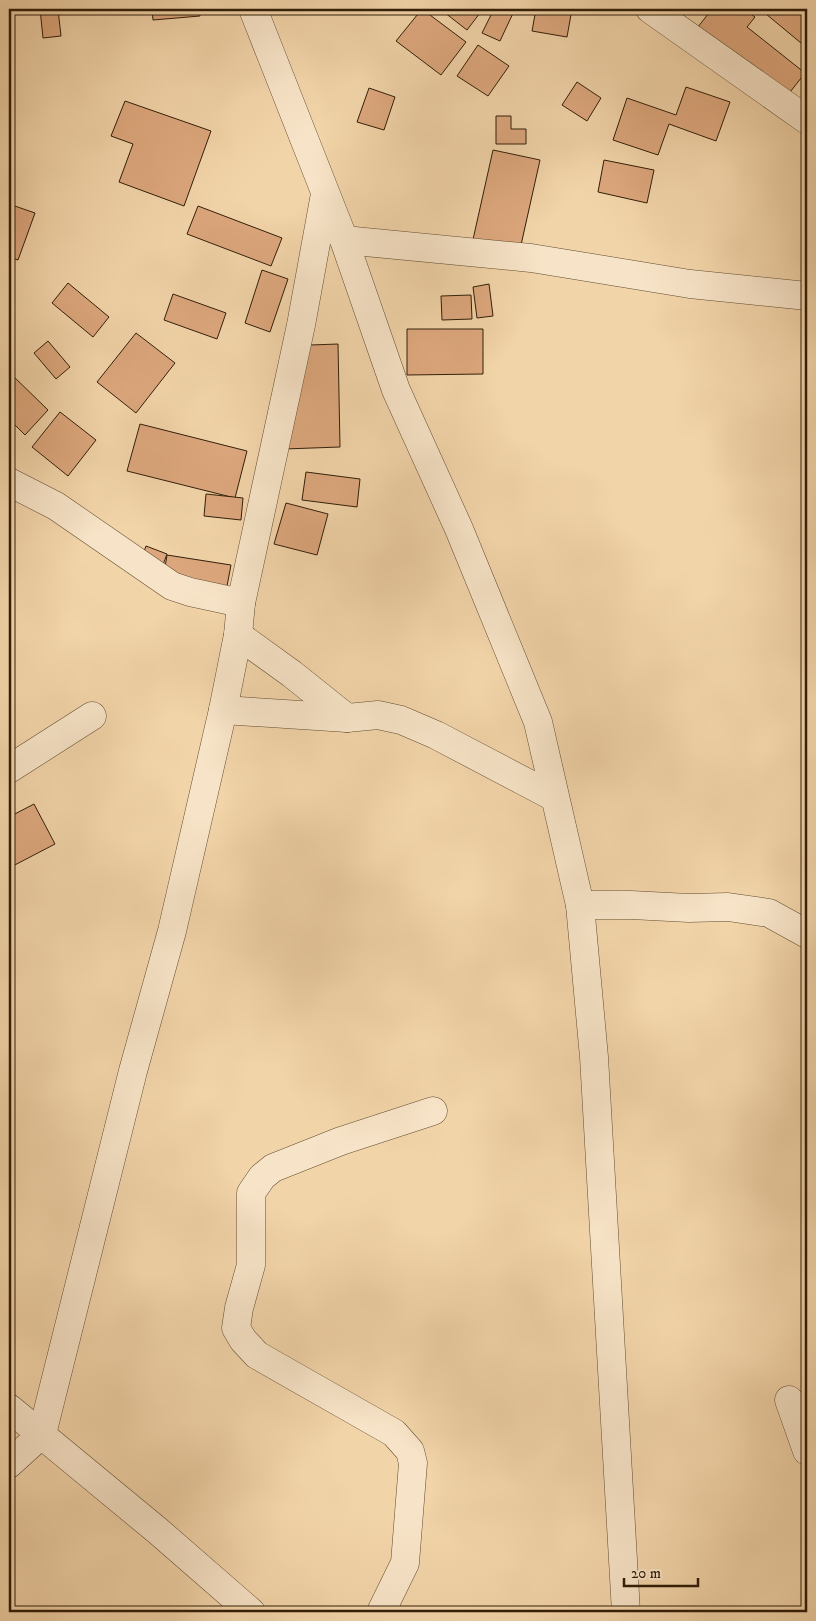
<svg xmlns="http://www.w3.org/2000/svg" width="816" height="1621" font-family="'IM FELL DW Pica',serif">
<style>
.building{fill:#dda77d;stroke:#311e08}
.lines{fill:none;stroke-linecap:round;stroke-linejoin:round}
.minor-casing{stroke:#614c30;stroke-width:29}
.minor{stroke:#f7e3c7;stroke-width:28}
</style>
<rect width="100%" height="100%" fill="#f2d4a9"/>
<filter id="stains"><feTurbulence type="fractalNoise" baseFrequency=".004" numOctaves="4"/><feColorMatrix values="0 0 0 0 .2 0 0 0 0 .09 0 0 0 0 .02 0 0 0 .5 -.17"/></filter>
<radialGradient id="worn" r=".72"><stop offset=".6" stop-color="#630" stop-opacity="0"/><stop offset="1" stop-color="#630" stop-opacity=".3"/></radialGradient>
<g class="building">
<path d="M 40,9 L 58,9 L 61,36 L 43,38 Z"/>
<path d="M 152,9 L 199,9 L 200,16 L 153,20 Z"/>
<path d="M 318,9 L 337,9 L 336,12 Z"/>
<path d="M 422,9 L 466,42 L 441,75 L 396,41 Z"/>
<path d="M 440,9 L 483,9 L 467,30 Z"/>
<path d="M 494,9 L 515,9 L 500,41 L 482,33 Z"/>
<path d="M 536,9 L 572,9 L 567,37 L 532,31 Z"/>
<path d="M 712,9 L 744,9 L 755,17 L 747,27 L 805,73 L 776,110 L 687,41 Z"/>
<path d="M 760,9 L 804,9 L 807,11 L 807,48 Z"/>
<path d="M 478,45 L 509,66 L 488,96 L 457,76 Z"/>
<path d="M 577,82 L 601,98 L 587,121 L 562,105 Z"/>
<path d="M 686,87 L 730,102 L 716,141 L 669,124 L 658,155 L 613,140 L 627,98 L 676,115 Z"/>
<path d="M 369,88 L 395,97 L 384,130 L 357,122 Z"/>
<path d="M 125,101 L 211,131 L 184,206 L 119,182 L 133,144 L 111,136 Z"/>
<path d="M 496,116 L 511,116 L 511,129 L 526,129 L 526,144 L 496,144 Z"/>
<path d="M 493,150 L 540,160 L 519,254 L 472,244 Z"/>
<path d="M 604,160 L 654,170 L 647,203 L 598,192 Z"/>
<path d="M 9,204 L 35,213 L 18,260 L 9,257 Z"/>
<path d="M 198,206 L 282,238 L 271,266 L 187,234 Z"/>
<path d="M 262,270 L 288,279 L 270,332 L 245,323 Z"/>
<path d="M 68,283 L 109,317 L 93,337 L 52,303 Z"/>
<path d="M 489,284 L 493,316 L 477,318 L 473,287 Z"/>
<path d="M 173,294 L 226,313 L 217,339 L 164,320 Z"/>
<path d="M 471,295 L 472,319 L 442,320 L 441,296 Z"/>
<path d="M 407,329 L 483,329 L 483,374 L 407,375 Z"/>
<path d="M 136,333 L 175,363 L 136,413 L 97,382 Z"/>
<path d="M 48,341 L 70,367 L 56,379 L 34,353 Z"/>
<path d="M 338,344 L 340,447 L 284,449 L 283,346 Z"/>
<path d="M 9,372 L 48,410 L 25,435 L 9,419 Z"/>
<path d="M 60,412 L 96,440 L 68,476 L 32,447 Z"/>
<path d="M 140,424 L 247,451 L 235,498 L 127,471 Z"/>
<path d="M 306,472 L 360,479 L 357,507 L 302,500 Z"/>
<path d="M 206,494 L 243,498 L 241,520 L 204,516 Z"/>
<path d="M 286,503 L 328,514 L 317,555 L 274,544 Z"/>
<path d="M 146,546 L 167,554 L 156,584 L 135,576 Z"/>
<path d="M 167,555 L 231,565 L 224,602 L 161,592 Z"/>
<path d="M 34,804 L 55,844 L 9,868 L 9,817 Z"/>
</g>
<g class="lines">
<g class="minor-casing">
<g id="minor">
<path d="M 253,9 L 344,240 L 396,390 L 459,529 L 538,722 L 580,905 L 594,1057 L 626,1612"/>
<path d="M 650,9 L 807,120"/>
<path d="M 344,240 L 531,258 L 690,284 L 807,296"/>
<path d="M 9,482 L 56,506 L 172,586 L 190,592 L 241,603"/>
<path d="M 238,635 L 292,674 L 347,718"/>
<path d="M 223,710 L 347,718 L 378,715 L 401,720 L 436,735 L 554,797"/>
<path d="M 9,769 L 92,716"/>
<path d="M 580,905 L 631,905 L 689,908 L 728,907 L 769,913 L 807,934"/>
<path d="M 789,1400 L 807,1451"/>
<path d="M 9,1408 L 158,1531 L 251,1612"/>
<path d="M 9,1464 L 42,1434 L 133,1071 L 172,931 L 223,710 L 238,635 L 241,603 L 301,325 L 325,194"/>
<path d="M 381,1612 L 405,1563 L 413,1463 L 410,1451 L 394,1433 L 257,1355 L 243,1340 L 236,1328 L 239,1308 L 251,1265 L 251,1193 L 262,1177 L 273,1168 L 341,1141 L 433,1111"/>
</g>
</g>
<use href="#minor" class="minor"/>
</g>
<rect width="816" height="1621" fill="none" stroke="#f2d4a9" stroke-width="30"/>
<rect x="10" y="10" width="796" height="1601" fill="none" stroke="#311e08" stroke-width="2.5"/>
<rect x="15" y="15" width="786" height="1591" fill="none" stroke="#311e08"/>
<path d="M624 1578v8h74v-8" fill="none" stroke="#311e08" stroke-width="2.5"/>
<text x="631" y="1578" font-size="15" fill="#311e08" stroke="#f7e3c7" stroke-width="4" paint-order="stroke">20 m</text>
<rect width="100%" height="100%" filter="url(#stains)"/>
<rect width="100%" height="100%" fill="url(#worn)"/>
</svg>
